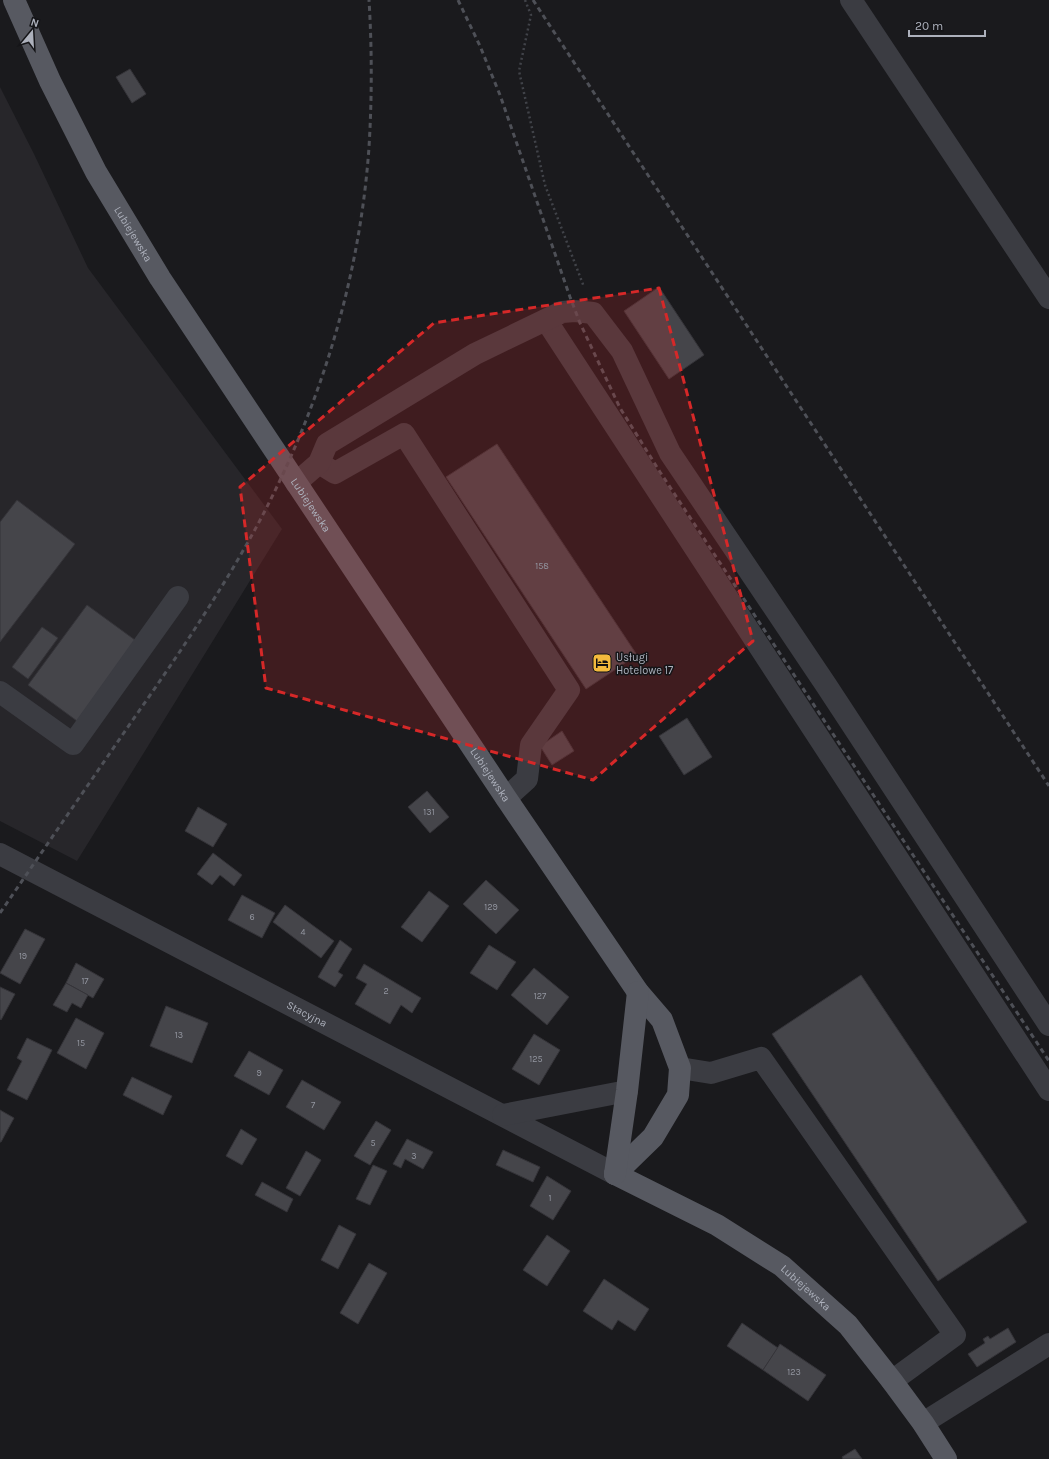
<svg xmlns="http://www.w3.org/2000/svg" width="1049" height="1459" font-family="Karla,sans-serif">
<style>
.built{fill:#27262a}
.building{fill:#45454a;stroke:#353439}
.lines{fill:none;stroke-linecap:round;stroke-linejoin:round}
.path{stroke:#414349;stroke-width:2.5;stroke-dasharray:2 3;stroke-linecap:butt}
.minor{stroke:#3b3c42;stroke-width:22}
.major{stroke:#575961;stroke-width:22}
.rail{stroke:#4e5057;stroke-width:3;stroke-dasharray:5 4;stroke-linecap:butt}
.marked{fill:#d62828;fill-opacity:0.2;stroke:#d62828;stroke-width:3;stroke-dasharray:8 5;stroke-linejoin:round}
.labels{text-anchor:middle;stroke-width:3;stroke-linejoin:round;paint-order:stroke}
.number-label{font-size:9px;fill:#9396a0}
.street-label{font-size:11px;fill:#adb1bc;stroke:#151518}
.poi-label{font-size:11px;fill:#adb1bc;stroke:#151518;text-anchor:start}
</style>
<rect width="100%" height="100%" fill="#1a1a1d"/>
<path class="built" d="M 0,87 L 34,154 L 88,268 L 282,529 L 77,861 L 0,821 Z"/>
<g class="building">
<path d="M 130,69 L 146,94 L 132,103 L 116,77 Z"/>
<path d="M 659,287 L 704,355 L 669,379 L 624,311 Z"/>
<path d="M 497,444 L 637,655 L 586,689 L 446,477 Z"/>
<path d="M 17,500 L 75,544 L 0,642 L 0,522 Z"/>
<path d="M 87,605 L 135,640 L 77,721 L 28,685 Z"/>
<path d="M 42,627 L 58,638 L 28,679 L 12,667 Z"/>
<path d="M 687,718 L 712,757 L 684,775 L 659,736 Z"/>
<path d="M 562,731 L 574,751 L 552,765 L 540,746 Z"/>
<path d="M 427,791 L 449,817 L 430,833 L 408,807 Z"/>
<path d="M 198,807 L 227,824 L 213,847 L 185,831 Z"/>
<path d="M 213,853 L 242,875 L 234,886 L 220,875 L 212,885 L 197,874 Z"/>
<path d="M 486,880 L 519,910 L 496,934 L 463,904 Z"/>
<path d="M 429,891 L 449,906 L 422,942 L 401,927 Z"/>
<path d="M 242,895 L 275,913 L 262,938 L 228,920 Z"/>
<path d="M 285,905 L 334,941 L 321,958 L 273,922 Z"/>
<path d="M 25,929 L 45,939 L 20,984 L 0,973 Z"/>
<path d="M 340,940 L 352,949 L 338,972 L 343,975 L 335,987 L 318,977 Z"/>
<path d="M 489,945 L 516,962 L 497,990 L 470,973 Z"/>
<path d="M 76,963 L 104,979 L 93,998 L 66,983 Z"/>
<path d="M 364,964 L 421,998 L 412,1013 L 401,1005 L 390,1024 L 355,1004 L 367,984 L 356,978 Z"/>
<path d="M 534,968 L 569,997 L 547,1025 L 511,995 Z"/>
<path d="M 861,975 L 1027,1222 L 938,1281 L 772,1034 Z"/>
<path d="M 66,983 L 88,995 L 81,1008 L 72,1003 L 67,1012 L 53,1005 Z"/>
<path d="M 0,987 L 15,994 L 1,1020 L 0,1019 Z"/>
<path d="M 166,1006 L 208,1023 L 192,1063 L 150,1046 Z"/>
<path d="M 76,1018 L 104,1033 L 86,1069 L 57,1053 Z"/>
<path d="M 534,1034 L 560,1050 L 539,1085 L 512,1069 Z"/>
<path d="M 27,1038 L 52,1050 L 27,1100 L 7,1090 L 22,1061 L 17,1058 Z"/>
<path d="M 249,1051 L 283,1070 L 269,1095 L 234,1076 Z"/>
<path d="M 132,1077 L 172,1096 L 163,1115 L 123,1095 Z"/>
<path d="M 302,1080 L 341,1102 L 324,1130 L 286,1107 Z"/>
<path d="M 0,1110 L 14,1118 L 1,1142 L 0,1142 Z"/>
<path d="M 376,1121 L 391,1130 L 370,1165 L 354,1156 Z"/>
<path d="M 241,1129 L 257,1139 L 242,1165 L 226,1156 Z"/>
<path d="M 407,1139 L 433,1152 L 423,1169 L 405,1159 L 401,1168 L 393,1164 Z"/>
<path d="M 503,1150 L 540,1167 L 533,1182 L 496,1165 Z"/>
<path d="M 306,1151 L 321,1160 L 300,1196 L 286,1188 Z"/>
<path d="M 373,1165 L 387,1171 L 370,1205 L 356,1199 Z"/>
<path d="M 547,1176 L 571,1191 L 553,1220 L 530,1206 Z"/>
<path d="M 262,1182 L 293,1199 L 287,1212 L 255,1195 Z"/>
<path d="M 339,1225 L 356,1234 L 338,1269 L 321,1260 Z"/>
<path d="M 547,1235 L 570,1251 L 547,1286 L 523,1270 Z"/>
<path d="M 369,1263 L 387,1273 L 358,1324 L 340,1313 Z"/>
<path d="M 604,1279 L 649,1309 L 635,1331 L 618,1320 L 612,1330 L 583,1311 Z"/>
<path d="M 742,1323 L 778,1348 L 763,1370 L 727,1346 Z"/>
<path d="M 1008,1328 L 1016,1342 L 977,1367 L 968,1354 L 985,1343 L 983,1339 L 988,1336 L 990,1339 Z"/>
<path d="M 780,1344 L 826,1375 L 808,1401 L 763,1370 Z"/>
<path d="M 855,1449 L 862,1459 L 843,1459 L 842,1457 Z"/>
</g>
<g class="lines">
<path class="path" d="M 525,0 L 531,15 L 519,71 L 545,185 L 584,287"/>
<g class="minor">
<path d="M 851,0 L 1049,298"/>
<path d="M 546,320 L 1049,1090"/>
<path d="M 319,463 L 335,473 L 404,434 L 569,690 L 531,745 L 527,779 L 506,798"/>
<path d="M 296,483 L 319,463 L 327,444 L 475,354 L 562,312 L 575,311 L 593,313 L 622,351 L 670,453 L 826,685 L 1049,1025"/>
<path d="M 0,692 L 73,744 L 178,597"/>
<path id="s1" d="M 0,854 L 615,1174"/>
<path d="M 680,1068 L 711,1073 L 761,1058 L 955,1335 L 892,1381"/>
<path d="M 503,1115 L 627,1091"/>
<path d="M 923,1423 L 1049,1344"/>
</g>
<g class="major">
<path id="s2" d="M 14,0 L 50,81 L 96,172 L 160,278 L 506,798 L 638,992 L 662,1020 L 680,1068 L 678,1095 L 653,1137 L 615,1174"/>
<path id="s3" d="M 615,1174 L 717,1225 L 782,1266 L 848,1325 L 892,1381 L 923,1423 L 946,1459"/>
<path d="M 615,1174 L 627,1091 L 638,992"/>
</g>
<g class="rail">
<path d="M 458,0 L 480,46 L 500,95 L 570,297 L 580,323 L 620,408 L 660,472 L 1049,1061"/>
<path d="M 533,0 L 1049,786"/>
<path d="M 0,913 C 44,849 88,785 132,721 C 177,657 221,592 258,524 C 320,408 360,278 369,147 C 372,98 372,49 369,0"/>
</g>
</g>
<path class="marked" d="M 659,288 L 753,641 L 593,780 L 266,688 L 240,487 L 434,323 Z"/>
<defs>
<g id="hotel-square" transform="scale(1)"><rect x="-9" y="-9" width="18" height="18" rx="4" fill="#f3ba3d" stroke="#151518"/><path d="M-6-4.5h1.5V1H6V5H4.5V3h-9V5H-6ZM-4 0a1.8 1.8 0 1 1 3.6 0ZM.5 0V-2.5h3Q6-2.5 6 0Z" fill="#111"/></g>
</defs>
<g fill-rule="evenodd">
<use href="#hotel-square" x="602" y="663"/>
</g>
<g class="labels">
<g class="number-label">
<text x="542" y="569">158</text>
<text x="429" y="815">131</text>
<text x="491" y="910">129</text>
<text x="252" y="920">6</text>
<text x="303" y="935">4</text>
<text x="23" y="959">19</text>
<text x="85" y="984">17</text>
<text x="386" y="994">2</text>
<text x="540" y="999">127</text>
<text x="179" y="1038">13</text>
<text x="81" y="1046">15</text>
<text x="536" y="1062">125</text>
<text x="259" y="1076">9</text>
<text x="313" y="1108">7</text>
<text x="373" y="1146">5</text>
<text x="414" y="1159">3</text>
<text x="550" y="1201">1</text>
<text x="794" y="1375">123</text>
</g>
<g class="street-label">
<text dy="4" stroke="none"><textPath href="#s2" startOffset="263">Lubiejewska</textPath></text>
<text dy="4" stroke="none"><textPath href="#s2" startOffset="587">Lubiejewska</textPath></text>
<text dy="4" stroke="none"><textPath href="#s2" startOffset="911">Lubiejewska</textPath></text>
<text dy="4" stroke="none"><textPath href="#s1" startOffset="346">Stacyjna</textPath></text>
<text dy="4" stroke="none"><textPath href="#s3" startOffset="223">Lubiejewska</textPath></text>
</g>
<g class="poi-label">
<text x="616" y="661">Usługi<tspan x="616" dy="13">Hotelowe 17</tspan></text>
</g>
</g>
<g transform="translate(32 32) rotate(18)" stroke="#151518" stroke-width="3" paint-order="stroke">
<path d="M0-3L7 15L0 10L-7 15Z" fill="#adb1bc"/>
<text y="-6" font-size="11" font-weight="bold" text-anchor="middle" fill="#adb1bc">N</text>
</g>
<path d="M909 30v6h76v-6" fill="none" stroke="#adb1bc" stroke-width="2"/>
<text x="915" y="30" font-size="12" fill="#adb1bc" stroke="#151518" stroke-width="3" paint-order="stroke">20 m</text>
</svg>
